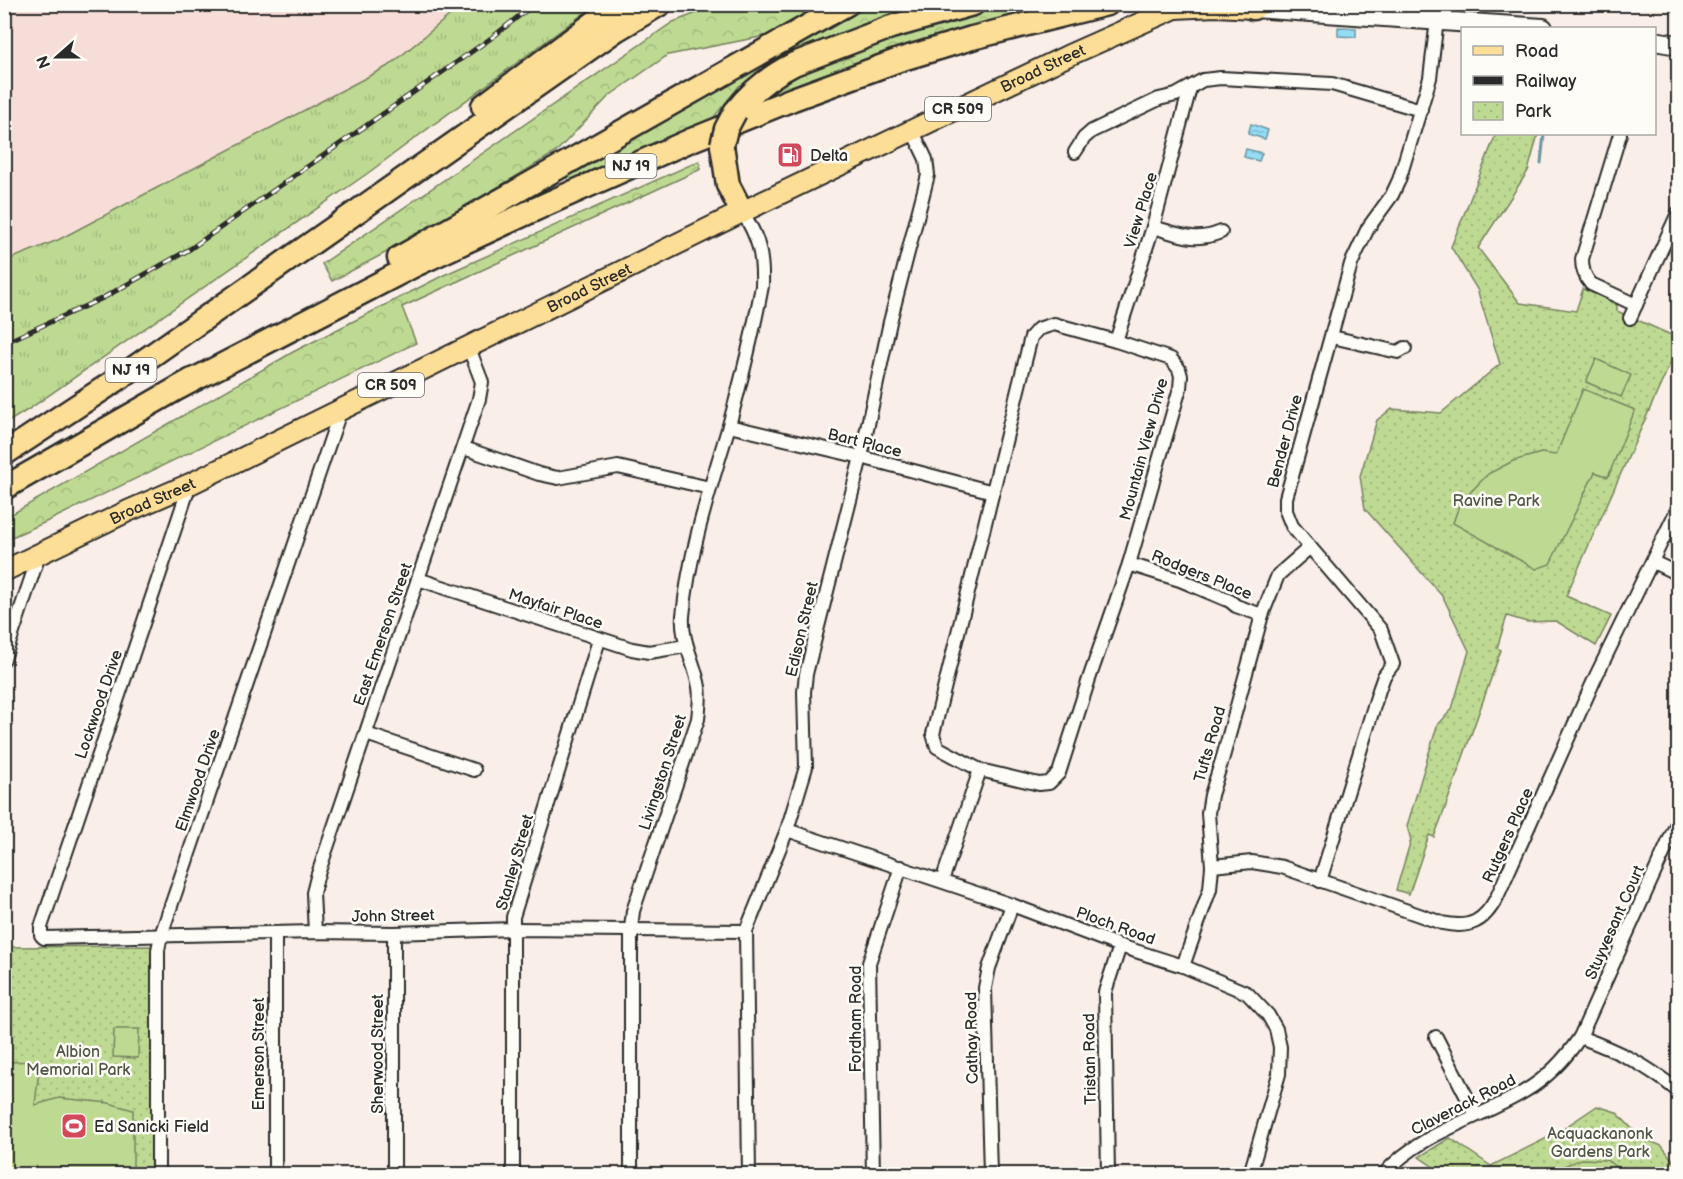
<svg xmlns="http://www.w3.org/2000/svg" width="1683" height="1179" font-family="'Balsamiq Sans',sans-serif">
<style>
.built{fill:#f7ddd7}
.grass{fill:url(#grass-tufts);stroke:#74825e;stroke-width:1.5}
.forest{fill:url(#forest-crowns);stroke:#74825e;stroke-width:1.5}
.park{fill:url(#park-dots);stroke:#74825e;stroke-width:1.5}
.pitch{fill:#beda92;stroke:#74825e;stroke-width:1.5}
.water{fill:url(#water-ripples);stroke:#6a96a4;stroke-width:1.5}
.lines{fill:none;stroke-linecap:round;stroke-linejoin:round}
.stream{stroke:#6a96a4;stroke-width:3}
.street-casing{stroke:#2b2b2b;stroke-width:16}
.secondary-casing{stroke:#2b2b2b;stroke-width:22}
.primary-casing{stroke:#2b2b2b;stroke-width:24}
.highway-casing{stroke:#2b2b2b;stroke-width:27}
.street{stroke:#fdfcf7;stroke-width:12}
.secondary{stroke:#fdfcf7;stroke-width:18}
.primary{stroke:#fdde96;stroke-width:20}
.highway{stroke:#fdde96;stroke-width:22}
.rail-casing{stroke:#2b2b2b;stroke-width:5}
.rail{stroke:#fdfcf7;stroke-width:3;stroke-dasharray:9;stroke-linecap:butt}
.highway-bridge-casing{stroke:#2b2b2b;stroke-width:27;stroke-linecap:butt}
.highway-bridge{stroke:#fdde96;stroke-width:22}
.labels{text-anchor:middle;stroke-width:5;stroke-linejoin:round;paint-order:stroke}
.shield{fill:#fdfcf7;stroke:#6a6a68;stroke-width:1.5}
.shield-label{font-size:15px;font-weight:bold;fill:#2b2b2b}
.street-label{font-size:16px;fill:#2b2b2b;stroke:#fdfcf7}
.poi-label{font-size:16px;fill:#2b2b2b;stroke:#fdfcf7;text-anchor:start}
.park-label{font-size:16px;fill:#505745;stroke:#fdfcf7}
</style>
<defs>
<pattern id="grass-tufts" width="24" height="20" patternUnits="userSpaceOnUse" patternTransform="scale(1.5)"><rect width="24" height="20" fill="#beda92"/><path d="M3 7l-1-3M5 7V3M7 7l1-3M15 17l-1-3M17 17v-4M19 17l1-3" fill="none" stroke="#a3bb7e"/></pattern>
<pattern id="forest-crowns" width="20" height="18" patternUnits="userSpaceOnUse" patternTransform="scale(1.5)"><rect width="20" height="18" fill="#beda92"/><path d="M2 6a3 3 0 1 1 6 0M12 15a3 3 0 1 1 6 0" fill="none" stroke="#a3bb7e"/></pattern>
<pattern id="park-dots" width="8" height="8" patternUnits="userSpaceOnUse" patternTransform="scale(1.5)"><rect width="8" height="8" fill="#beda92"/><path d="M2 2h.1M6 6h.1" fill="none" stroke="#a3bb7e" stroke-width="1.8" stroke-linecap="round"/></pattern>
<pattern id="water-ripples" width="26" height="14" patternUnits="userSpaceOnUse" patternTransform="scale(1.5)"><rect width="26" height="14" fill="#94ddf5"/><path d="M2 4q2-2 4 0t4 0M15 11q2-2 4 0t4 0" fill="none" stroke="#80bed2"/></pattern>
</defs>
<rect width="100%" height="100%" fill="#faeee8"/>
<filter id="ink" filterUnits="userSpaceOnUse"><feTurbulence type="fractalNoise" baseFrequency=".0167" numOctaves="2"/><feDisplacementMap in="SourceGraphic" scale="12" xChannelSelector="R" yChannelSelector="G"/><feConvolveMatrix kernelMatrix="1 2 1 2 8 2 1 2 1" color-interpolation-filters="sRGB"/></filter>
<g filter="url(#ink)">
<path class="built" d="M 5,5 L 462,5 L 390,65 L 58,240 L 5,261 Z"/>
<path class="grass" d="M 462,5 L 595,5 L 368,173 L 29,409 L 5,424 L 5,261 L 58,240 L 390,65 Z"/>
<g class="forest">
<path d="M 718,5 L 820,5 L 765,36 L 668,55 L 609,96 L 556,152 L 423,233 L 332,281 L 322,264 L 673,22 Z"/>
<path d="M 871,5 L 912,5 L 905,18 L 776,65 L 739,86 L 710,122 L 570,183 L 565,175 Z"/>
<path d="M 1001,5 L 1059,5 L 745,109 L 817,63 L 928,23 Z"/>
<path d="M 699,161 L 701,169 L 402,307 L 416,343 L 48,521 L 5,540 L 5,518 L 293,352 L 444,275 Z"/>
</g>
<g class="park">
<path d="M 1496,134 L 1538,134 L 1528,171 L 1478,248 L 1520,303 L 1576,311 L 1583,289 L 1614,302 L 1617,306 L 1617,311 L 1678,338 L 1678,346 L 1566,596 L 1611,616 L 1596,646 L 1556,621 L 1527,622 L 1507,616 L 1497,648 L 1501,650 L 1444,811 L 1434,837 L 1429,835 L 1409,894 L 1396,890 L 1411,840 L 1407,826 L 1437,726 L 1452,709 L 1469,651 L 1443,597 L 1365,509 L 1360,476 L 1377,420 L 1392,409 L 1441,413 L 1500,364 L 1477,289 L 1451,247 Z"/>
<path d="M 153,946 L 151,1174 L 5,1174 L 4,947 Z"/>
<path d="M 1597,1106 L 1616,1112 L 1640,1137 L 1662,1146 L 1678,1167 L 1678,1174 L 1444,1174 L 1419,1157 L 1450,1138 L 1491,1166 L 1555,1134 Z"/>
</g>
<g class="pitch">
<path d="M 1596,359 L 1631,375 L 1621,397 L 1586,382 Z"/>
<path d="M 1583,389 L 1635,410 L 1608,477 L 1595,472 L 1550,564 L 1536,569 L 1453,523 L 1460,503 L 1488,474 L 1513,461 L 1541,453 L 1556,455 Z"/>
<path d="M 114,1029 L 139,1029 L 138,1058 L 113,1057 Z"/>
<path d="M 40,1061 L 35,1105 L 59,1098 L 109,1103 L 133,1110 L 133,1174 L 5,1174 L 5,1153 L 8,1138 L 5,1142 L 5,1062 Z"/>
<path d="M 1581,1159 L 1606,1160 L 1629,1174 L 1552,1174 L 1554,1170 Z"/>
</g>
<g class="water">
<path d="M 1338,27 L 1356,28 L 1356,37 L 1338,36 Z"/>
<path d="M 1251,124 L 1268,130 L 1265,139 L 1248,134 Z"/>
<path d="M 1246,149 L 1262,153 L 1259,161 L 1244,157 Z"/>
</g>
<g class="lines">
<g class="stream">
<path d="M 1557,10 L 1557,4"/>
<path d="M 1541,163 L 1544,134"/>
</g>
<g class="street-casing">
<g id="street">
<path d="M 1620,134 L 1582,259 C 1582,269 1584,276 1591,284 L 1636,305"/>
<path d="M 1075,152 L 1084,138 L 1092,131 L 1159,99 L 1176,95 L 1203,80 L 1221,78 L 1332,84 L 1421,110"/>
<path d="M 1153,227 C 1178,234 1195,243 1221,232"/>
<path d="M 1630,318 L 1678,213"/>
<path d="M 1054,324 L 1116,341 L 1171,359 L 1179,369 L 1181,376 L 1180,388 L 1129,564 L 1089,679 L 1059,773 L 1049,783 L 1039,784 L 980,770 L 937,747 L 933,734 L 1031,337 L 1038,329 Z"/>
<path d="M 1332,337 L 1398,352 L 1405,348"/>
<path d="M 1116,341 L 1153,227 L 1190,88"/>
<path d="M 729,426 L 861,457 L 993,492"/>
<path d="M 464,448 L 539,474 L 558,478 L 618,467 L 710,488"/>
<path d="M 190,484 L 41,927 L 41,935 L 44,938 L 315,932 L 394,933 L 513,929 L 746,931"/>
<path d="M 1653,562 L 1678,574"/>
<path d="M 1129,564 L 1180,580 L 1230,601 L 1236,606 L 1262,615"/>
<path d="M 418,579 L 632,649 L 649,652 L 686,646"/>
<path d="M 4,659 L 39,555"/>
<path d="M 366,734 L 474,770"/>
<path d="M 787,830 L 1012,905 L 1120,946 L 1183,966 L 1247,993 L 1268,1015 L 1276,1029 L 1280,1047 L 1279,1074 L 1250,1174"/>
<path d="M 1212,866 L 1252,862 L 1282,867 L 1442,923 C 1470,929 1484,922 1497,897 L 1596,676 L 1678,508"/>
<path d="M 942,881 L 980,770"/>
<path d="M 1320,881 L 1379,690 L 1384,676 L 1393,664 L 1381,630 L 1292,526 L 1286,511 L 1286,498 L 1351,264 L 1368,228 L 1392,195 L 1399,180 L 1430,78 L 1437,20"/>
<path d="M 315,932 L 313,893 L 317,877 L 479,399 L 482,382 L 469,348"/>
<path d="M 275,933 L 275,1174"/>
<path d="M 394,933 L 394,1174"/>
<path d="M 1183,966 L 1210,889 L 1212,866 L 1208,813 L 1211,795 L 1223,757 L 1262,615 L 1278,575 L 1310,547"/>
<path d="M 1436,1037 L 1476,1115"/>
<path d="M 1580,1037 C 1620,1052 1645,1064 1678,1091"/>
<path d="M 158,1174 L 158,950 L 161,935 L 341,409"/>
<path d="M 513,1174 L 513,917 L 599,640"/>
<path d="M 631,1174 L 631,929 L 633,911 L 698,719 C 699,708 701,698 699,687 C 695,663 681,641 683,616 C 689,552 710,489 728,429 C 741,382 753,334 762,286 C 763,256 759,237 742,212"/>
<path d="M 749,1174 L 746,931 L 787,830 L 806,767 L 804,692 L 806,674 L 861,457 L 890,322 L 928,175 L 926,159 L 913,132"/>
<path d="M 873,1174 L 869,963 L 901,867"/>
<path d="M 990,1174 L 985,988 L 989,968 L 1012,905"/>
<path d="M 1108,1174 L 1105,992 L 1120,946"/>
<path d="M 1384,1174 C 1422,1131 1478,1120 1525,1091 C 1547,1078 1566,1058 1580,1037 L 1678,821"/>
</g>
</g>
<g class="secondary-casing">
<g id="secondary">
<path d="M 1253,8 L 1543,28"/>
<path d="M 1654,41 L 1678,45"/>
</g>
</g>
<g class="primary-casing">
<g id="primary">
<path d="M 1175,8 L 1216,6 L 1253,8"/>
<path id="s1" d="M 4,571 L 128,511 L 190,484 L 742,212 L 1067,56 L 1184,4"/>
</g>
</g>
<g class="highway-casing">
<g id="highway">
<path d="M 1253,8 L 1259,4"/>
<path d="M 483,106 L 619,4"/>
<path d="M 735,112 C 751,91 770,76 794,64 L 891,27 L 973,4"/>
<path d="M 722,145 L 728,185 L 742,212"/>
<path d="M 399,258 L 847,4"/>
<path d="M 180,387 L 415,265 L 551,202 L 689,141 L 793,99 L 899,60 L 972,38 L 1107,4"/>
<path d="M 4,454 L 118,379 L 616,30 L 660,4"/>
<path d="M 4,488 L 192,380"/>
</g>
</g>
<use href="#street" class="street"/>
<use href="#secondary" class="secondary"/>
<use href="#primary" class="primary"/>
<use href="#highway" class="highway"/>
<g class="rail-casing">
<path id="rail" d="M 4,343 L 103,298 L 190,249 L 494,36 L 534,4"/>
</g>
<use href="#rail" class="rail"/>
<g class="highway-bridge-casing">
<path id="highway-bridge" d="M 722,145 L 726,129 L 735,112"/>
</g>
<use href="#highway-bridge" class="highway-bridge"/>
</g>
</g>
<defs>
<g id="fuel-square" transform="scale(1.35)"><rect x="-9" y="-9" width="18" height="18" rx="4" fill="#d1495b" stroke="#fdfcf7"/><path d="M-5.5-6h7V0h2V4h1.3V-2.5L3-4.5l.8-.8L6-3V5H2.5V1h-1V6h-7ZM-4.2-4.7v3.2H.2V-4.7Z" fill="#fff"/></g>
<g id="stadium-square" transform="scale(1.35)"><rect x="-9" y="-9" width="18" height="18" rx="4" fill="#d1495b" stroke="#fdfcf7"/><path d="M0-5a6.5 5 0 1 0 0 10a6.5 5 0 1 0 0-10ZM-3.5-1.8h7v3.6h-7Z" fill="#fff"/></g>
</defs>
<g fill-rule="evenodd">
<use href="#fuel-square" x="790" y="155"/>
<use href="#stadium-square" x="74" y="1126"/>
</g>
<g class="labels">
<g class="shield">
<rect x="925" y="97" width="66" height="24" rx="4.5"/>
<rect x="605.5" y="154" width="51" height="24" rx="4.5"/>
<rect x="105.5" y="358" width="51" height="24" rx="4.5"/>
<rect x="358" y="373" width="66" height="24" rx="4.5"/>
</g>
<g class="shield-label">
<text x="958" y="114">CR 509</text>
<text x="631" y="171">NJ 19</text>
<text x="131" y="375">NJ 19</text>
<text x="391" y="390">CR 509</text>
</g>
<g class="street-label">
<text dy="6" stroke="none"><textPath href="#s1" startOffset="1154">Broad Street</textPath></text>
<text transform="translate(1140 210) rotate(-73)" y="6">View Place</text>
<text dy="6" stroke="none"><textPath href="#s1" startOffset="650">Broad Street</textPath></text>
<text transform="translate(1284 441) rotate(-75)" y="6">Bender Drive</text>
<text transform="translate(865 442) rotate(14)" y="6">Bart Place</text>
<text transform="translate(1143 449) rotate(-75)" y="6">Mountain View Drive</text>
<text dy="6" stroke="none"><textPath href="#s1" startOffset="164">Broad Street</textPath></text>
<text transform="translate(1202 574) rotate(22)" y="6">Rodgers Place</text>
<text transform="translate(556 608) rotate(18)" y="6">Mayfair Place</text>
<text transform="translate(801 629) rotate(-77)" y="6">Edison Street</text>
<text transform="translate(382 634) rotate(-71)" y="6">East Emerson Street</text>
<text transform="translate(98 704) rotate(-71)" y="6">Lockwood Drive</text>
<text transform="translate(1209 744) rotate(-74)" y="6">Tufts Road</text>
<text transform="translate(662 772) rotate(-72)" y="6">Livingston Street</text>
<text transform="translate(197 780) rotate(-71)" y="6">Elmwood Drive</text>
<text transform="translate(1507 835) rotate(-66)" y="6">Rutgers Place</text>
<text transform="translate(514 862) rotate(-74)" y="6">Stanley Street</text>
<text transform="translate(393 915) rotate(-1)" y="6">John Street</text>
<text transform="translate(1614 922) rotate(-66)" y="6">Stuyvesant Court</text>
<text transform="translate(1116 925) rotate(20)" y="6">Ploch Road</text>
<text transform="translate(855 1019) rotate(-90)" y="6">Fordham Road</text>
<text transform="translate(971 1038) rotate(-91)" y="6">Cathay Road</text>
<text transform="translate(258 1054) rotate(-90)" y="6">Emerson Street</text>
<text transform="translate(377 1054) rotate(-90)" y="6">Sherwood Street</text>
<text transform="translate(1089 1059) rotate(-91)" y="6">Tristan Road</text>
<text transform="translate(1463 1104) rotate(-27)" y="6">Claverack Road</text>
</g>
<g class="poi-label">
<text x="810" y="161">Delta</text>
<text x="94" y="1132">Ed Sanicki Field</text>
</g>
<g class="park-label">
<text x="1496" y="506">Ravine Park</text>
<text x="78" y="1057">Albion<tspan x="78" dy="18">Memorial Park</tspan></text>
<text x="1600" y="1139">Acquackanonk<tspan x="1600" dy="18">Gardens Park</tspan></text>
</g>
</g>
<rect width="1683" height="1179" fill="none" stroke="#fdfcf7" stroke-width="24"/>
<rect x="12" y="12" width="1659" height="1155" fill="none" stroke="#2b2b2b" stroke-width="2" filter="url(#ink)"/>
<rect x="1461" y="27" width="195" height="108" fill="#fdfcf7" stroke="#a9a8a5" stroke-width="1.5"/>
<rect x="1473" y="46" width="30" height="9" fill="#fdde96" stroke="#a9a8a5" stroke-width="1.5"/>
<text x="1515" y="57" font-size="18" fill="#2b2b2b">Road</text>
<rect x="1473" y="76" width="30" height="9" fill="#2b2b2b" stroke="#a9a8a5" stroke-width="1.5"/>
<text x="1515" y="87" font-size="18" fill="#2b2b2b">Railway</text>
<rect x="1473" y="102" width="30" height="18" fill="url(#park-dots)" stroke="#a9a8a5" stroke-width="1.5"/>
<text x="1515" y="117" font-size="18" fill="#2b2b2b">Park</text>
<g transform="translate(57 57) rotate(249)" stroke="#fdfcf7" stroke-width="4.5" paint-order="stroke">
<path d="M0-4.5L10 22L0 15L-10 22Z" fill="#2b2b2b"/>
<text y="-9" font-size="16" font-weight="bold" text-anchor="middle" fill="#2b2b2b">N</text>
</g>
</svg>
